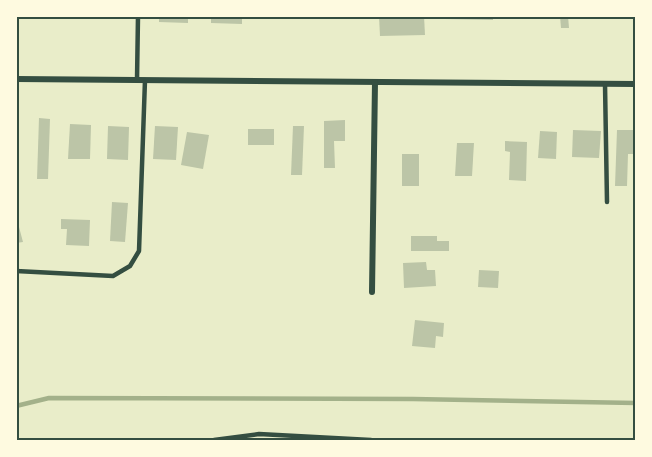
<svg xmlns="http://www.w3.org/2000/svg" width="652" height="457" font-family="Mulish,sans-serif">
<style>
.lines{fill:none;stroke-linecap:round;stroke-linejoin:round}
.stream{stroke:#a3b18a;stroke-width:4.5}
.building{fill:#bcc5a7}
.service{stroke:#344e41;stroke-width:4.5}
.minor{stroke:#344e41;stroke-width:6}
.neatline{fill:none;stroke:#344e41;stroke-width:2}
</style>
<rect width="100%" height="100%" fill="#e9edc9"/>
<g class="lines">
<path class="stream" d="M 16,406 L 49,398 L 413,399 L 636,403"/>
</g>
<g class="building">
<path d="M 159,16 L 188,16 L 188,23 L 159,22 Z"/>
<path d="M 211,16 L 242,16 L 242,24 L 211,23 Z"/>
<path d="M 379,16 L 424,16 L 425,35 L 380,36 Z"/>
<path d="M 445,16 L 493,16 L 493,20 L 445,19 Z"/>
<path d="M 560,16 L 568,16 L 569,28 L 561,28 Z"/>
<path d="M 39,118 L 50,119 L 48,179 L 37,179 Z"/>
<path d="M 345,120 L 345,141 L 334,141 L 335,168 L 324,168 L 324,121 Z"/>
<path d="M 70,124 L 91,125 L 90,159 L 68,159 Z"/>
<path d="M 108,126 L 129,127 L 128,160 L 107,159 Z"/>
<path d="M 155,126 L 178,127 L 176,160 L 153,159 Z"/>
<path d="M 293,126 L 304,126 L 302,175 L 291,175 Z"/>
<rect x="248" y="129" width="26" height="16"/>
<path d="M 573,130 L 601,131 L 599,158 L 572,157 Z"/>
<path d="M 617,130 L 636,130 L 636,154 L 628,154 L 627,186 L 615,186 Z"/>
<path d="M 540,131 L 557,132 L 556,159 L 538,158 Z"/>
<path d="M 187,132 L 209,135 L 203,169 L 181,165 Z"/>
<path d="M 505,141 L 527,142 L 526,181 L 509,180 L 510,152 L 505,151 Z"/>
<path d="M 457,143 L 474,143 L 472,176 L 455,176 Z"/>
<rect x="402" y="154" width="17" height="32"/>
<path d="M 112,202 L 128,203 L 125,242 L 110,241 Z"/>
<path d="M 61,219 L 90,220 L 89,246 L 66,245 L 67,229 L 61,229 Z"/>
<path d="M 19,227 L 23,242 L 16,243 L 16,228 Z"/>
<path d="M 411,236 L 437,236 L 437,241 L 449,241 L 449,251 L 411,251 Z"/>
<path d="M 426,262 L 427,270 L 435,270 L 436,286 L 404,288 L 403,263 Z"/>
<path d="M 479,270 L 499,271 L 498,288 L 478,287 Z"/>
<path d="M 415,320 L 444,323 L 443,337 L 436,336 L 435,348 L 412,346 Z"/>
</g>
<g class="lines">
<g class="service">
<path d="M 137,80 L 138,16"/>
<path d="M 605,84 L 607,202"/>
<path d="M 16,271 L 113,276 L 130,266 L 139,251 L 145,80"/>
<path d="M 214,440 L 259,434 L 371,440"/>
</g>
<g class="minor">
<path d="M 16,79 L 636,84"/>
<path d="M 372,292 L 375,82"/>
</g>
</g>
<rect width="652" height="457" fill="none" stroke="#fefae0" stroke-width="36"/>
<rect x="18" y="18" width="616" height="421" class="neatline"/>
</svg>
